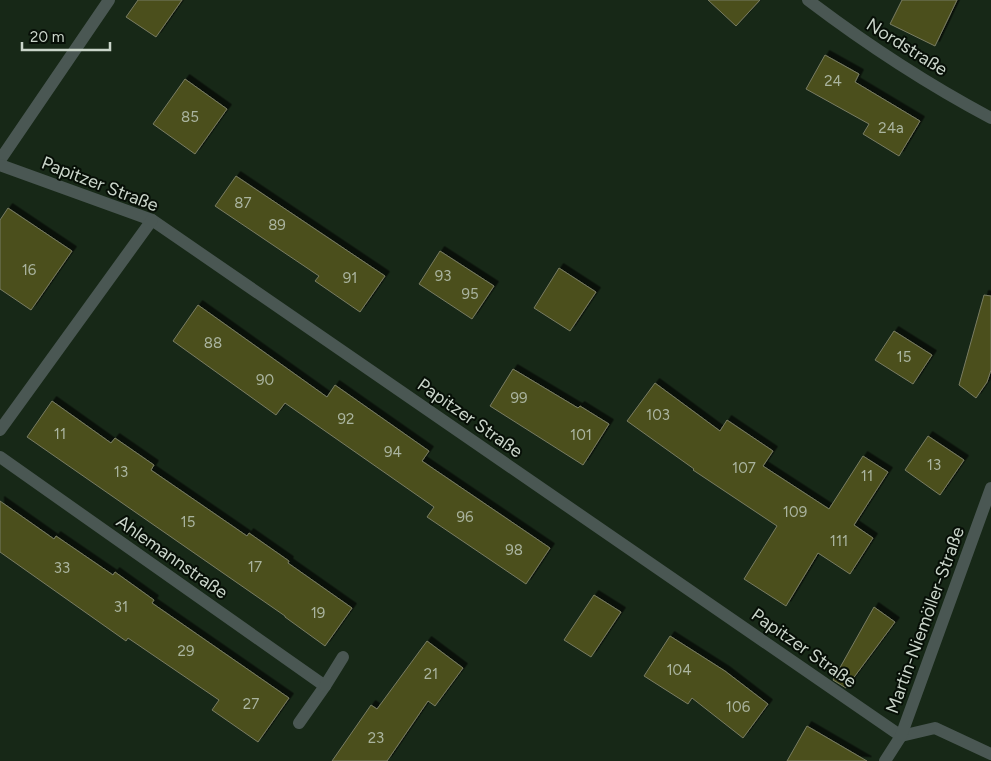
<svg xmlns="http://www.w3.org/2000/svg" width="991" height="761" font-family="Figtree,sans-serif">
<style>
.building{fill:#4b4f1d;stroke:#797c62;filter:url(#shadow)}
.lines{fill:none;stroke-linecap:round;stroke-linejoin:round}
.minor{stroke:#4a5753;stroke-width:12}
.labels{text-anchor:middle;stroke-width:4;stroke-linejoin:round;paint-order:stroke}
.number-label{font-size:15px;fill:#aab49f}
.street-label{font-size:18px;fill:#cad5ca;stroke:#070f07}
</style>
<defs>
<filter id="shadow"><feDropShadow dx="4.5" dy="-4.5" stdDeviation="0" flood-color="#0009"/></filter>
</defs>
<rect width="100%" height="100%" fill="#172817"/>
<g class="building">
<path d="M 138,0 L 182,0 L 156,37 L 126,17 Z"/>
<path d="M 708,0 L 760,0 L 736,26 Z"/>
<path d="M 902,0 L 957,0 L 935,46 L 890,24 Z"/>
<path d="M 825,55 L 859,74 L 855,82 L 920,121 L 899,156 L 863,134 L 869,124 L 806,89 Z"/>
<path d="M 185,79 L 227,109 L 195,154 L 153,124 Z"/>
<path d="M 236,176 L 385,276 L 360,312 L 315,281 L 319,276 L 215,206 Z"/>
<path d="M 8,208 L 72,251 L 31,310 L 0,289 L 0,220 Z"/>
<path d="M 440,251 L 494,286 L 472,319 L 419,284 Z"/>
<path d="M 559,268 L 596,292 L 570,331 L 534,308 Z"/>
<path d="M 984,295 L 991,296 L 991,370 L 987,382 L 976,398 L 959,385 Z"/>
<path d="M 198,305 L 327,397 L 335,385 L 429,451 L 422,461 L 550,548 L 526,584 L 427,517 L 434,507 L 285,403 L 276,415 L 173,341 Z"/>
<path d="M 894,331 L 932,355 L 913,384 L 875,360 Z"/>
<path d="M 513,369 L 578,408 L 580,406 L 609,424 L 583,465 L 490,406 Z"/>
<path d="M 655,383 L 720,431 L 727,420 L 773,451 L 763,466 L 829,509 L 863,456 L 888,472 L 854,525 L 873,538 L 850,574 L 818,553 L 786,606 L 744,579 L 777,526 L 693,470 L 694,469 L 627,421 Z"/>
<path d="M 52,401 L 111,443 L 115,438 L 154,465 L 151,470 L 247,536 L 249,533 L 289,561 L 288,563 L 352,608 L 325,646 L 285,617 L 285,616 L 27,437 Z"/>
<path d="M 928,436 L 964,460 L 940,495 L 905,470 Z"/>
<path d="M 0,501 L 54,539 L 56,536 L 113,575 L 115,572 L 154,600 L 152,603 L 289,698 L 258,742 L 212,710 L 219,700 L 128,638 L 126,641 L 0,552 Z"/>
<path d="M 594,595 L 621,612 L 591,657 L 564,640 Z"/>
<path d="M 874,607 L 895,622 L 846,688 L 833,680 Z"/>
<path d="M 670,636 L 725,671 L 768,704 L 743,738 L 692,698 L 688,704 L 644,676 Z"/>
<path d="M 427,641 L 463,668 L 435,706 L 428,701 L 387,761 L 332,761 L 371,705 L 377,709 Z"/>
<path d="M 807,726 L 867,761 L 787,761 Z"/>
</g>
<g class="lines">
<g class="minor">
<path d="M 808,0 C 866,44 927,84 991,118"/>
<path d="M 0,160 L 109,0"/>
<path d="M 0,165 L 152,220 L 901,736"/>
<path d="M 0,430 L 152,220"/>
<path d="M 0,457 L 325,686 L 299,723"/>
<path d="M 325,686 L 343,657"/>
<path d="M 901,736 L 935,728 L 991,754"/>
<path d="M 885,761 L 901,736 L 991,488"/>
</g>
</g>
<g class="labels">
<g class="number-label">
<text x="833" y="86">24</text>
<text x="190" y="122">85</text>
<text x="891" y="133">24a</text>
<text x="243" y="208">87</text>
<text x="277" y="230">89</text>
<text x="29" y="275">16</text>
<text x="443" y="281">93</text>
<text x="350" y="283">91</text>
<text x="470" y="299">95</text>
<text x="213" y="348">88</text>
<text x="904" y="362">15</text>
<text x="265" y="385">90</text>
<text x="519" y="403">99</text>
<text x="658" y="420">103</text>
<text x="346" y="424">92</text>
<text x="60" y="439">11</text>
<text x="581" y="440">101</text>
<text x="393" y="457">94</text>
<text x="934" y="470">13</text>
<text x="744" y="473">107</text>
<text x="121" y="477">13</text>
<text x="867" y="481">11</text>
<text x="795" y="517">109</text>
<text x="465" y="522">96</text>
<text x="188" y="527">15</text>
<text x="839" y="546">111</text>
<text x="514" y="555">98</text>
<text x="255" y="572">17</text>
<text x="62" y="573">33</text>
<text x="121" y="612">31</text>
<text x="318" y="618">19</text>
<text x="186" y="656">29</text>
<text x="679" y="675">104</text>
<text x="431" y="679">21</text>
<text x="251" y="709">27</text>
<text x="738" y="712">106</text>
<text x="376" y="743">23</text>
</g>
<g class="street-label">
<text transform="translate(907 47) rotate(32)" y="6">Nordstraße</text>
<text transform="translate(100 184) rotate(21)" y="6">Papitzer Straße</text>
<text transform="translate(470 418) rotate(35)" y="6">Papitzer Straße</text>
<text transform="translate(172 557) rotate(35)" y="6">Ahlemannstraße</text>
<text transform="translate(925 620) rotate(-70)" y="6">Martin-Niemöller-Straße</text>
<text transform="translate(804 648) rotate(35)" y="6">Papitzer Straße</text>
</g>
</g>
<path d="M22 42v8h88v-8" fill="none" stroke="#cad5ca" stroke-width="2.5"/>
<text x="30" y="42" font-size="15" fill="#cad5ca" stroke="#070f07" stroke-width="4" paint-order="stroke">20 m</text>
</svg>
